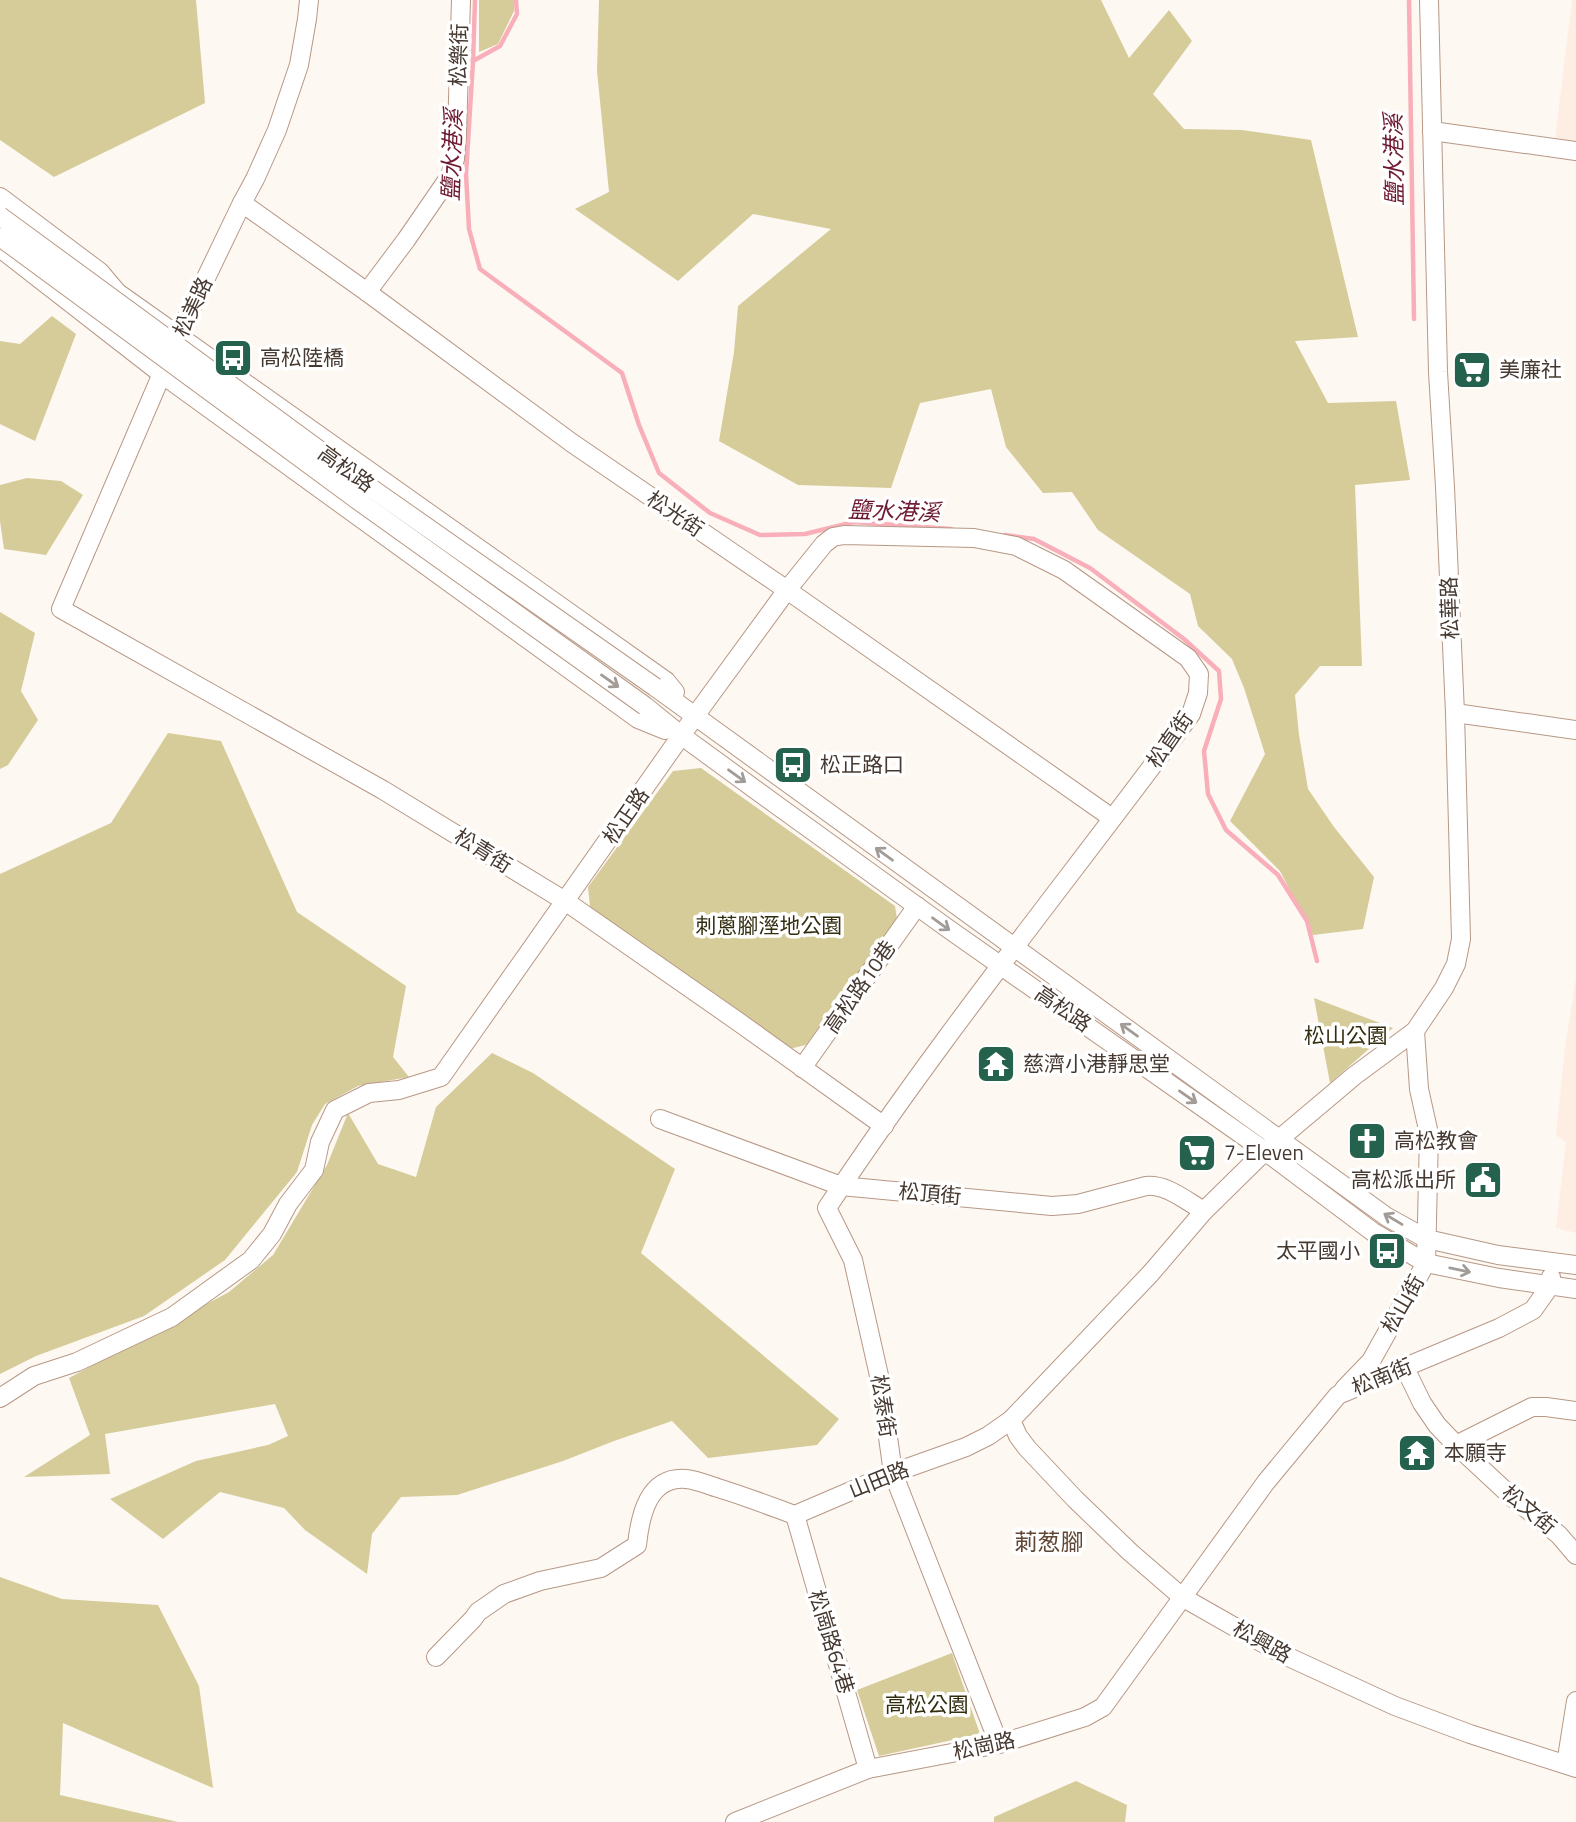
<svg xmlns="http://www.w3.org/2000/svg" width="1576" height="1822" font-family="'Titillium Web','Noto Sans TC',sans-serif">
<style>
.built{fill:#feede3}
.green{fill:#d5cc99}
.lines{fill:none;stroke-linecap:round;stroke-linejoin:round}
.stream{stroke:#f8afba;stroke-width:4.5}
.minor-casing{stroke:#b79885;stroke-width:20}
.minor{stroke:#fff;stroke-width:18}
.minor-bridge-casing{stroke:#b79885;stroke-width:20;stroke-linecap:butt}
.minor-bridge{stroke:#fff;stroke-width:18}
.oneway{stroke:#a29c98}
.labels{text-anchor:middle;stroke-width:7;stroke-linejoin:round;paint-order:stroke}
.street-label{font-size:21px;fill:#463931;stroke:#fff}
.poi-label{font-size:21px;fill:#463931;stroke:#fff;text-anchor:start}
.park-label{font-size:21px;fill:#322d0e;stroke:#fff}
.water-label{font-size:23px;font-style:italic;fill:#6e1a32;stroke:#fff}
.neighbourhood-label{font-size:23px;fill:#614635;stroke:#fff}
</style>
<rect width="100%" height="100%" fill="#fef8f3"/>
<g class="built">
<path d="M 1572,0 L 1576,0 L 1576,142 L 1555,139 Z"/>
<path d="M 1576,978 L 1576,1233 L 1556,1228 L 1566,1142 L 1556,1135 L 1566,1040 Z"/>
</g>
<g class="green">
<path d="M 0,0 L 196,0 L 205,103 L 54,177 L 0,140 Z"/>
<path d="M 479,0 L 514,0 L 514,11 L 498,44 L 479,52 Z"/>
<path d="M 599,0 L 1101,0 L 1129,58 L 1169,10 L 1192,41 L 1153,94 L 1184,129 L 1242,130 L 1311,140 L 1358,337 L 1295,341 L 1328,403 L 1396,401 L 1410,480 L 1355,485 L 1362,666 L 1320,666 L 1295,695 L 1299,735 L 1308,789 L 1334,827 L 1374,877 L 1363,929 L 1313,935 L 1280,871 L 1230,821 L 1265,754 L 1244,688 L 1232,659 L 1198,626 L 1190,594 L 1098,530 L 1072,492 L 1043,493 L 1006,447 L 991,389 L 920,403 L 891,488 L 798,485 L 719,441 L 734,352 L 738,306 L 831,229 L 753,214 L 678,281 L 575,209 L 609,192 L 597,71 Z"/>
<path d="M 52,316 L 76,334 L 35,441 L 0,424 L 0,341 L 20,344 Z"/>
<path d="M 27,478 L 61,481 L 83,495 L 46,555 L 4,549 L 0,521 L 0,485 Z"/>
<path d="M 0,612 L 35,633 L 21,691 L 38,720 L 8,765 L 0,769 Z"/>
<path d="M 168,733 L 221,741 L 297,912 L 406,986 L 393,1057 L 409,1077 L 358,1086 L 325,1104 L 312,1125 L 297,1172 L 225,1260 L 144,1316 L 36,1356 L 0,1374 L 0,874 L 111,823 Z"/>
<path d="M 701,768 L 895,906 L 897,919 L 806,1045 L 789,1049 L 590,907 L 588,887 L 673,771 Z"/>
<path d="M 1314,998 L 1393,1028 L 1330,1083 Z"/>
<path d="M 492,1053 L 533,1073 L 675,1169 L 641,1253 L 839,1419 L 817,1445 L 708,1458 L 672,1421 L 614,1441 L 563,1461 L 457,1495 L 401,1497 L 372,1534 L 367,1574 L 305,1530 L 284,1508 L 220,1492 L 163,1539 L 110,1499 L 196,1461 L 268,1445 L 288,1436 L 275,1404 L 105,1434 L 110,1474 L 24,1477 L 90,1435 L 69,1378 L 229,1292 L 273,1255 L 327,1165 L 348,1113 L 378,1164 L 416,1177 L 436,1107 Z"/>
<path d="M 0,1577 L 62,1599 L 158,1605 L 199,1686 L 213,1788 L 63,1723 L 60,1795 L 178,1822 L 0,1822 Z"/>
<path d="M 952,1653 L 980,1734 L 879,1756 L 857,1690 Z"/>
<path d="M 1076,1781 L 1127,1805 L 1125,1822 L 994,1822 L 994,1817 Z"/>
</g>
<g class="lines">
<g class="stream">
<path d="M 516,0 L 517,14 L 500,46 L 473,61 L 466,174 L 469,229 L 480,269 L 622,373 L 639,425 L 659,473 L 710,513 L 760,535 L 805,534 L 854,522 L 951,529"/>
<path d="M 1409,0 L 1414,319"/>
<path d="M 473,61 L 475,0"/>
<path d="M 1005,535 L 1034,539 L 1090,568 L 1184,639 L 1219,671 L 1221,699 L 1204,751 L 1208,794 L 1226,830 L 1278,875 L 1307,921 L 1317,961"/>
</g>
<g class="minor-casing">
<g id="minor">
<path d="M 309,0 L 307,19 L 299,65 L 277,130 L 255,179 L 242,203 L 179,334 L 61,609 L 383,790 L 565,901 L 740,1023 L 884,1126"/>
<path d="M 1432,131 L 1576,151"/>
<path d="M 0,197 L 100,272 L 116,291"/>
<path d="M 242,203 L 367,292 L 572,443 L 787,590 L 1112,818"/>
<path d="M 0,248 L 163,375 L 638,719 L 665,730"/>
<path d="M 367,292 L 406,240 L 450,176 L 455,159 L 457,133 L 461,0"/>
<path d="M 118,293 L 666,681 L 675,692"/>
<path d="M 655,687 L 1387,1217 L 1427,1239 L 1498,1255 L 1576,1265"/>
<path d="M 645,706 L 682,736 L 778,806 L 950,930 L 1265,1151 L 1373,1232 L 1426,1263 L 1499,1278 L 1576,1289"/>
<path d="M 1455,713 L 1576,730"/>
<path d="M 802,1068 L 917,906"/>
<path d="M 660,1119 L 841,1186 L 1052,1206 L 1078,1204 L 1146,1186 C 1167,1184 1186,1201 1204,1211"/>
<path d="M 1405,1368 L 1422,1403 L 1437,1425 L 1456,1445 L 1513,1498 L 1559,1535 L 1576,1555"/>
<path d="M 1344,1389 L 1371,1361 L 1426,1263 L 1429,1134 L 1419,1089 L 1415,1031"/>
<path d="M 0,1398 L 34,1376 L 77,1362 L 172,1317 L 251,1260 L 272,1234 L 288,1204 L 314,1170 L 320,1142 L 335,1110 L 369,1093 L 399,1090 L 441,1077 L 695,716 L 787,590 L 824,544 L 833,537 L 844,535 L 974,538 L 1016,546 L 1064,570 L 1188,658 L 1199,674 L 1198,693 L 1191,714 C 1070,878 940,1037 827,1208 L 853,1260 L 880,1380 L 893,1473 L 999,1744"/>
<path d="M 1011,1420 L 1018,1436 L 1027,1448 L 1075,1499 L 1130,1552 L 1182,1597 L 1282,1654 L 1395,1706 L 1470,1734 L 1576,1768"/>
<path d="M 1456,1445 L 1532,1407 L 1546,1407 L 1576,1411"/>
<path d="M 795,1515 C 819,1600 844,1684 868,1769"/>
<path d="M 436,1657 L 473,1619 L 478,1612 L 504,1594 L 540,1581 L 601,1568 L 637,1545 C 640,1516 648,1476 686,1479 C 697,1480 708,1485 718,1488 C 744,1496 770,1506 795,1515 L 893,1473 L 966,1447 L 988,1436 L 1011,1420 L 1151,1273 L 1204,1211 L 1265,1151 L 1354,1076 L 1415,1031 L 1444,988 L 1456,964 L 1461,939 L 1455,713 L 1445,487 L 1438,372 L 1429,0"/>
<path d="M 1566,1764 L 1576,1701"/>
<path d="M 735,1822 L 868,1769 L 999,1744 L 1085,1717 L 1103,1707 L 1266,1482 L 1338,1395 L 1499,1328 L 1533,1310 L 1550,1286 L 1551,1277"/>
</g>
</g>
<use href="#minor" class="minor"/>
<g class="minor-bridge-casing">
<g id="minor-bridge">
<path d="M 0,216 L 371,488 L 655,687"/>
<path d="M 0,237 L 356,499 L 645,706"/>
</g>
</g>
<use href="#minor-bridge" class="minor-bridge"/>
</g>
<defs><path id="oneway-shaft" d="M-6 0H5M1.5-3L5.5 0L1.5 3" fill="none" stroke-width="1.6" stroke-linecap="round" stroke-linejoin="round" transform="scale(1.75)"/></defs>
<g class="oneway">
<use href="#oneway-shaft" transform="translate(610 681) rotate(35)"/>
<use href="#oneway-shaft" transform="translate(737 776) rotate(36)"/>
<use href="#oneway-shaft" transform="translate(884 854) rotate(-144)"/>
<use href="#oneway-shaft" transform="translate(941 924) rotate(36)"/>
<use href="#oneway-shaft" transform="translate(1129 1030) rotate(-144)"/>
<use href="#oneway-shaft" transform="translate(1188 1097) rotate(35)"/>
<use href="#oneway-shaft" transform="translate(1393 1219) rotate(-149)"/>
<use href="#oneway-shaft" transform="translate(1460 1270) rotate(12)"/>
</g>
<defs>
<g id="bus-square" transform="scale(2.0125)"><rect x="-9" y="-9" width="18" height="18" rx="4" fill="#25624d" stroke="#fff"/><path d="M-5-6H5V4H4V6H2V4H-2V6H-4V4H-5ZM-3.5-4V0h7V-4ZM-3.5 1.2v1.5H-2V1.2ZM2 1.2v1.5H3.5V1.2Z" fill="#fff"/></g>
<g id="supermarket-square" transform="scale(2.0125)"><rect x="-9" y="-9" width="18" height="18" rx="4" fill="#25624d" stroke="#fff"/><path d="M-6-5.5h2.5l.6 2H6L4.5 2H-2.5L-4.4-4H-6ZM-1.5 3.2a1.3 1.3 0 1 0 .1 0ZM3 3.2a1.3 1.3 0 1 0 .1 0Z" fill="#fff"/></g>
<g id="temple-square" transform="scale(2.0125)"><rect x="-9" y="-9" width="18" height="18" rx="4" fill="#25624d" stroke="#fff"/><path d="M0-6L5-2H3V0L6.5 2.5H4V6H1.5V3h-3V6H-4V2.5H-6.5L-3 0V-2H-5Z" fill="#fff"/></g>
<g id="church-square" transform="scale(2.0125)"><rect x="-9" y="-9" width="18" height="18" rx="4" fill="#25624d" stroke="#fff"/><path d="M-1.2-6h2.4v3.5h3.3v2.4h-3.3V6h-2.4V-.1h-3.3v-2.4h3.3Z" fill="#fff"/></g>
<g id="civic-square" transform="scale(2.0125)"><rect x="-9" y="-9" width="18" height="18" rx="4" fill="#25624d" stroke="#fff"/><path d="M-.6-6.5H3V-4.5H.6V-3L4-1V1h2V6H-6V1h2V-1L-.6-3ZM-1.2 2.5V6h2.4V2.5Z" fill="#fff"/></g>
</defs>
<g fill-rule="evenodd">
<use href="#bus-square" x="233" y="358"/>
<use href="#supermarket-square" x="1472" y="370"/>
<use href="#bus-square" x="793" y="765"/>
<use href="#temple-square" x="996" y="1064"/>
<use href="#church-square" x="1367" y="1141"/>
<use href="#supermarket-square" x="1197" y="1153"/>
<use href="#civic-square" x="1483" y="1180"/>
<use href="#bus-square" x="1387" y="1251"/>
<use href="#temple-square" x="1417" y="1453"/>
</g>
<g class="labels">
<g class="street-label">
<text transform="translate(459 55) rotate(-88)" y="7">松樂街</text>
<text transform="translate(193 307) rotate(-65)" y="7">松美路</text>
<text transform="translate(346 469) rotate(36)" y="7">高松路</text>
<text transform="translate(675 514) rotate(34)" y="7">松光街</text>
<text transform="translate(1450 608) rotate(-92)" y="7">松華路</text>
<text transform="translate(1170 740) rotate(-55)" y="7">松直街</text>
<text transform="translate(626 816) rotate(-55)" y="7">松正路</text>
<text transform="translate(483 851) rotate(32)" y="7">松青街</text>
<text transform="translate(860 987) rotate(-55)" y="7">高松路10巷</text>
<text transform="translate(1063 1009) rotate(35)" y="7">高松路</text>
<text transform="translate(930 1194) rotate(5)" y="7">松頂街</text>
<text transform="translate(1403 1304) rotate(-60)" y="7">松山街</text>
<text transform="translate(1382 1377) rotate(-22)" y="7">松南街</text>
<text transform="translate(883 1406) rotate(81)" y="7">松泰街</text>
<text transform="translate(879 1480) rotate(-22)" y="7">山田路</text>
<text transform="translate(1529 1510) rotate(40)" y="7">松文街</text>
<text transform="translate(831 1642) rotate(73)" y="7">松崗路64巷</text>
<text transform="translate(1262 1642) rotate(29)" y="7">松興路</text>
<text transform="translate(984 1746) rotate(-12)" y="7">松崗路</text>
</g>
<g class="poi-label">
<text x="260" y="365">高松陸橋</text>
<text x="1499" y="377">美廉社</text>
<text x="820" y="772">松正路口</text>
<text x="1023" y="1071">慈濟小港靜思堂</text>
<text x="1394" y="1148">高松教會</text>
<text x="1224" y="1160">7-Eleven</text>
<text x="1456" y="1187" text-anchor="end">高松派出所</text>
<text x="1360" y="1258" text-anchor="end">太平國小</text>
<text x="1444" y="1460">本願寺</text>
</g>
<g class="park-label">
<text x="769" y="933">刺蔥腳溼地公園</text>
<text x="1346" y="1043">松山公園</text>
<text x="927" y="1712">高松公園</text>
</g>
<g class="water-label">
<text transform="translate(452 155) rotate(-88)" y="8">鹽水港溪</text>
<text transform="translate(1394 160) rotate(-91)" y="8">鹽水港溪</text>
<text transform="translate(894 511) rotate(2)" y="8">鹽水港溪</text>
</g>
<g class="neighbourhood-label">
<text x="1049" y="1550">莿葱腳</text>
</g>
</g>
</svg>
